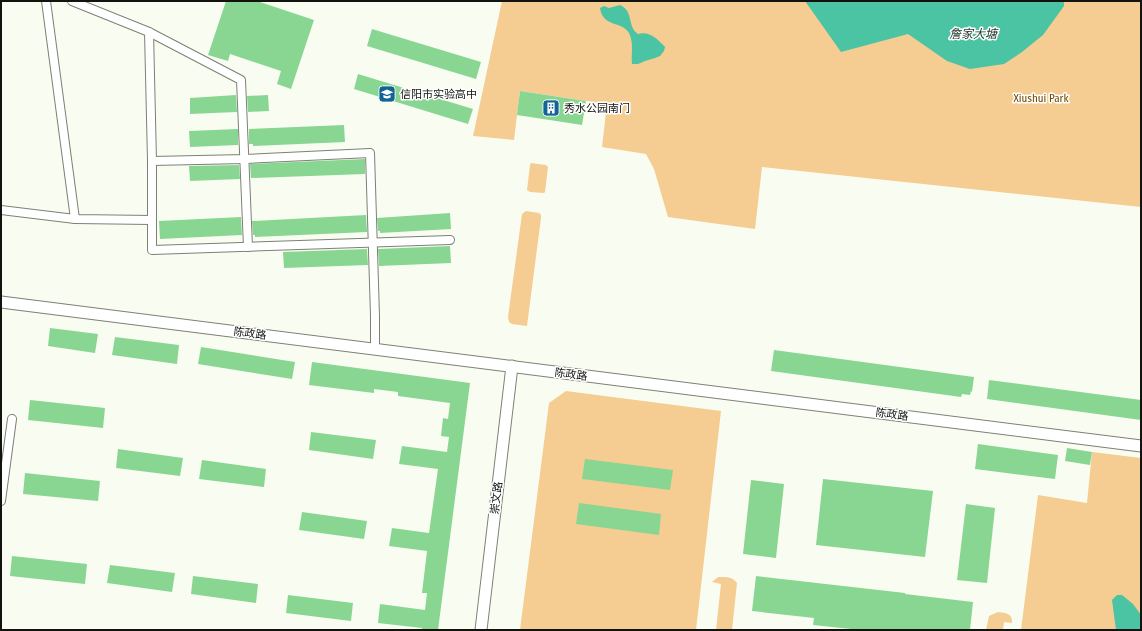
<svg xmlns="http://www.w3.org/2000/svg" width="1142" height="631" font-family="'Fira Sans Condensed','Noto Sans SC',sans-serif">
<style>
.green{fill:#f5cc91}
.water{fill:#4ac4a2}
.building{fill:#89d693}
.lines{fill:none;stroke-linecap:round;stroke-linejoin:round}
.street-casing{stroke:#7c8075;stroke-width:10}
.secondary-casing{stroke:#7c8075;stroke-width:13}
.street{stroke:#fff;stroke-width:8}
.secondary{stroke:#fff;stroke-width:11}
.labels{text-anchor:middle;stroke-width:3;stroke-linejoin:round;paint-order:stroke}
.poi-label{font-size:11px;fill:#12130f;stroke:#fff;text-anchor:start}
.park-label{font-size:11px;fill:#6c4902;stroke:#fff}
.street-label{font-size:11px;fill:#12130f;stroke:#fff}
.water-label{font-size:12px;font-style:italic;fill:#1b3029;stroke:#fff}
</style>
<rect width="100%" height="100%" fill="#f9fdf1"/>
<g class="green">
<path d="M 502,1 L 1141,1 L 1141,207 L 762,167 L 755,229 L 668,217 L 654,169 L 646,154 L 602,147 L 607,104 L 520,91 L 514,140 L 473,136 Z"/>
<path d="M 531,163 L 546,165 L 548,167 L 545,192 L 544,193 L 530,192 L 527,190 L 530,165 Z"/>
<path d="M 526,211 L 539,213 L 541,215 L 541,218 L 527,326 L 512,324 L 509,322 L 508,317 L 522,214 Z"/>
<path d="M 566,391 L 721,411 L 696,630 L 520,630 L 549,403 Z"/>
<path d="M 1092,452 L 1141,458 L 1141,630 L 1021,630 L 1038,495 L 1087,503 Z"/>
<path d="M 718,577 C 725,577 732,576 737,583 L 732,630 L 716,630 L 721,584 L 712,582 Z"/>
<path d="M 998,612 C 1005,613 1013,613 1012,623 L 1004,622 L 1003,630 L 986,630 L 989,616 Z"/>
</g>
<g class="water">
<path d="M 805,1 L 1064,1 L 1064,6 L 1043,35 L 1022,52 L 1004,64 L 970,69 L 947,61 L 908,34 L 841,52 Z"/>
<path d="M 620,5 C 634,11 627,27 638,34 C 650,31 657,39 665,47 L 664,51 L 660,56 L 655,58 L 645,61 L 638,64 L 632,64 C 631,54 634,43 629,33 C 621,20 603,28 600,8 L 604,6 L 609,8 Z"/>
<path d="M 1117,595 L 1122,595 L 1133,604 L 1141,615 L 1141,630 L 1116,630 L 1112,600 Z"/>
</g>
<g class="building">
<path d="M 226,1 L 257,1 L 314,20 L 291,89 L 277,84 L 281,71 L 230,54 L 228,61 L 208,55 Z"/>
<path d="M 372,29 L 481,62 L 476,79 L 367,46 Z"/>
<path d="M 358,74 L 473,109 L 468,124 L 354,89 Z"/>
<path d="M 520,91 L 586,101 L 582,125 L 517,115 Z"/>
<path d="M 236,95 L 237,112 L 190,114 L 190,98 Z"/>
<path d="M 268,95 L 269,111 L 248,112 L 247,96 Z"/>
<path d="M 344,125 L 345,142 L 253,146 L 253,144 L 249,144 L 249,129 Z"/>
<path d="M 238,129 L 238,145 L 190,147 L 189,131 Z"/>
<path d="M 365,159 L 365,174 L 251,178 L 250,164 Z"/>
<path d="M 239,165 L 240,179 L 190,181 L 189,166 Z"/>
<path d="M 450,213 L 451,229 L 380,233 L 380,231 L 378,231 L 377,218 Z"/>
<path d="M 366,215 L 367,232 L 255,237 L 255,235 L 253,235 L 252,221 Z"/>
<path d="M 241,217 L 242,235 L 160,239 L 159,221 Z"/>
<path d="M 450,246 L 451,263 L 379,266 L 379,264 L 378,249 Z"/>
<path d="M 367,249 L 368,265 L 284,268 L 283,252 Z"/>
<path d="M 50,328 L 98,334 L 95,353 L 48,346 Z"/>
<path d="M 115,337 L 179,345 L 177,364 L 112,355 Z"/>
<path d="M 201,347 L 295,362 L 292,379 L 198,364 Z"/>
<path d="M 774,350 L 974,377 L 972,392 L 971,391 L 970,395 L 962,394 L 961,397 L 771,371 Z"/>
<path d="M 312,362 L 470,383 L 438,630 L 422,630 L 422,628 L 378,623 L 380,604 L 425,610 L 427,593 L 422,593 L 427,551 L 389,546 L 392,528 L 429,533 L 438,469 L 399,464 L 402,446 L 447,452 L 449,437 L 441,436 L 443,418 L 448,419 L 450,403 L 398,396 L 398,392 L 374,389 L 374,393 L 309,385 Z"/>
<path d="M 989,380 L 1141,400 L 1141,420 L 987,399 Z"/>
<path d="M 30,400 L 105,408 L 103,428 L 28,420 Z"/>
<path d="M 311,432 L 376,440 L 373,459 L 309,450 Z"/>
<path d="M 978,444 L 1058,455 L 1055,479 L 975,469 Z"/>
<path d="M 1067,448 L 1092,452 L 1090,465 L 1065,461 Z"/>
<path d="M 118,449 L 183,458 L 180,476 L 116,468 Z"/>
<path d="M 585,459 L 673,470 L 670,490 L 582,479 Z"/>
<path d="M 202,460 L 266,469 L 264,487 L 199,479 Z"/>
<path d="M 25,473 L 100,481 L 98,501 L 23,494 Z"/>
<path d="M 823,479 L 933,491 L 925,557 L 816,545 Z"/>
<path d="M 751,480 L 784,484 L 776,558 L 743,554 Z"/>
<path d="M 579,503 L 661,514 L 659,535 L 576,524 Z"/>
<path d="M 966,504 L 995,508 L 987,583 L 957,580 Z"/>
<path d="M 302,512 L 367,521 L 364,539 L 299,530 Z"/>
<path d="M 12,556 L 87,564 L 85,584 L 10,576 Z"/>
<path d="M 110,565 L 175,573 L 172,592 L 107,583 Z"/>
<path d="M 193,576 L 258,584 L 256,603 L 191,594 Z"/>
<path d="M 756,576 L 905,593 L 905,594 L 973,602 L 970,630 L 861,630 L 813,625 L 814,618 L 752,611 Z"/>
<path d="M 288,595 L 353,603 L 351,621 L 286,613 Z"/>
</g>
<g class="lines">
<g class="street-casing">
<g id="street">
<path d="M 46,1 L 75,219"/>
<path d="M 72,1 L 149,32 L 241,80 L 248,247"/>
<path d="M 149,32 L 152,161 L 152,250 L 450,240"/>
<path d="M 152,161 L 245,159 L 370,153 L 375,316 L 375,349"/>
<path d="M 1,210 L 75,219 L 152,220"/>
<path d="M 1,501 L 12,419"/>
</g>
</g>
<g class="secondary-casing">
<g id="secondary">
<path d="M 1,302 L 1141,446"/>
<path d="M 481,630 L 512,366"/>
</g>
</g>
<use href="#street" class="street"/>
<use href="#secondary" class="secondary"/>
</g>
<defs>
<g id="school-square" transform="scale(0.9)"><rect x="-9" y="-9" width="18" height="18" rx="4" fill="#126496" stroke="#fff"/><path d="M0-5L7-2L0 1L-7-2ZM-4 1L0 2.5L4 1V4Q0 6-4 4Z" fill="#fff"/></g>
<g id="building-square" transform="scale(0.9)"><rect x="-9" y="-9" width="18" height="18" rx="4" fill="#126496" stroke="#fff"/><path d="M-4-6H4V6H1V3H-1V6H-4ZM-2.5-4.3h1.7v1.8h-1.7ZM.8-4.3h1.7v1.8H.8ZM-2.5-1h1.7V.8h-1.7ZM.8-1h1.7V.8H.8Z" fill="#fff"/></g>
</defs>
<g fill-rule="evenodd">
<use href="#school-square" x="387" y="94"/>
<use href="#building-square" x="551" y="108"/>
</g>
<g class="labels">
<g class="poi-label">
<text x="400" y="98">信阳市实验高中</text>
<text x="564" y="112">秀水公园南门</text>
</g>
<g class="park-label">
<text x="1041" y="102">Xiushui Park</text>
</g>
<g class="street-label">
<text transform="translate(250 333) rotate(7)" y="4">陈政路</text>
<text transform="translate(571 374) rotate(7)" y="4">陈政路</text>
<text transform="translate(892 414) rotate(7)" y="4">陈政路</text>
<text transform="translate(496 498) rotate(-83)" y="4">崇文路</text>
</g>
<g class="water-label">
<text x="973" y="38">詹家大塘</text>
</g>
</g>
<rect width="1142" height="631" fill="none" stroke="#12130f" stroke-width="4"/>
</svg>
